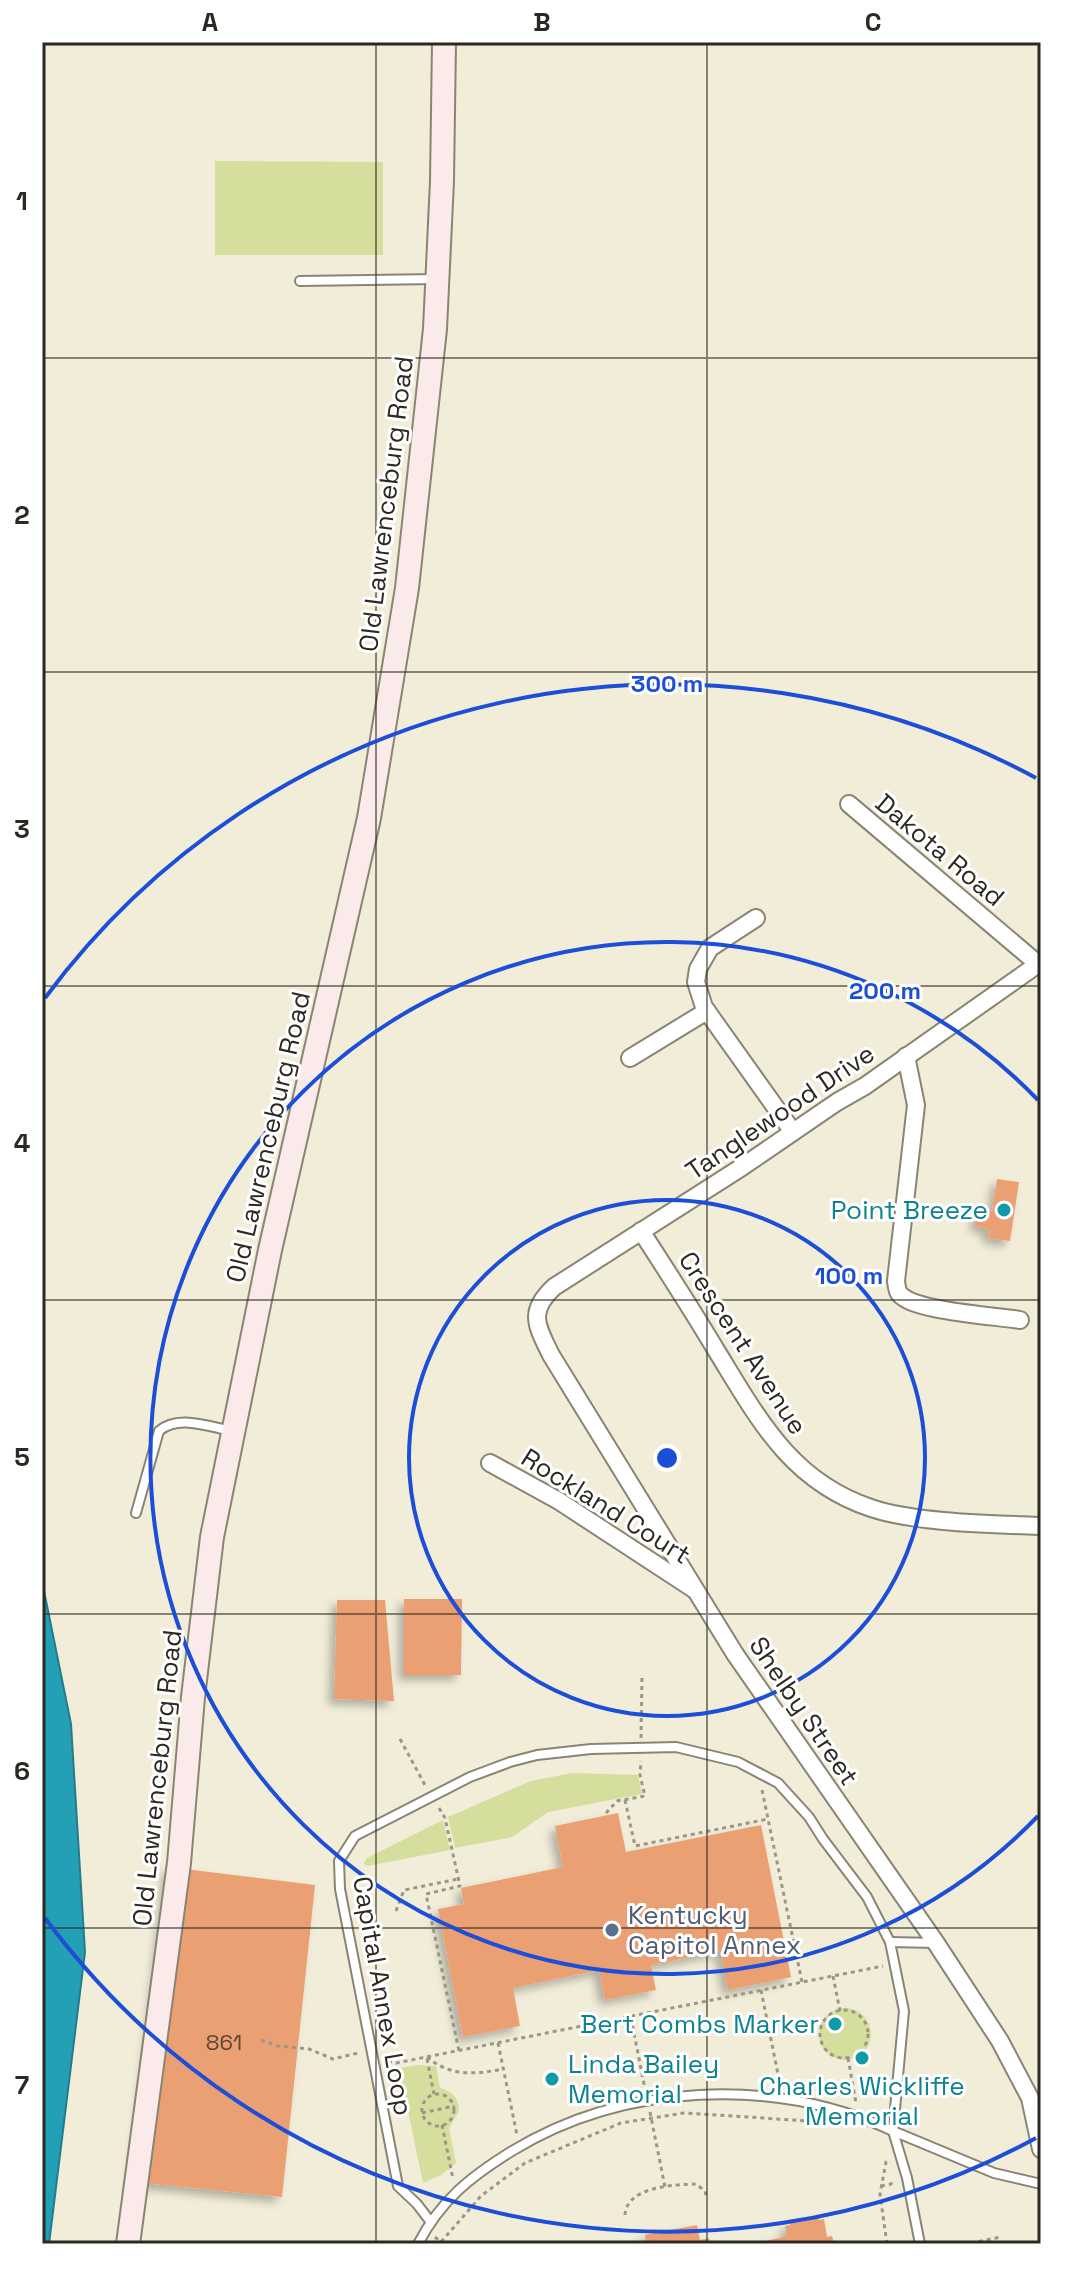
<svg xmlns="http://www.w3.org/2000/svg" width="1083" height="2286" font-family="'Space Grotesk',sans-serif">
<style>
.green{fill:#d5de9c}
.water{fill:#23a0b5;stroke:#257c89;stroke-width:2}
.building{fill:#eaa073;filter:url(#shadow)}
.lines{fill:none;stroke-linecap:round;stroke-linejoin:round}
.lane-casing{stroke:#898573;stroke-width:12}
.street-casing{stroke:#898573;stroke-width:20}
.secondary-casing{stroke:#898573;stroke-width:26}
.path{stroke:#9a9788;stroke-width:3;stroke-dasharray:4 4;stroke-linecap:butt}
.lane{stroke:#fff;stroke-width:8}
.street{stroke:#fff;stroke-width:16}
.secondary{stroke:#faeae9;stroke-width:22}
.grid{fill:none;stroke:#2b2921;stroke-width:2;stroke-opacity:0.55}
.ring{fill:none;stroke:#1d4ed8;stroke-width:4}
.culture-dot{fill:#0f9aa8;stroke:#fff;stroke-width:3}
.service-dot{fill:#5c6f8a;stroke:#fff;stroke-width:3}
.labels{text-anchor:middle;stroke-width:6;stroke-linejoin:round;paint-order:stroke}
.number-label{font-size:22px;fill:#5b4736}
.street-label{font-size:26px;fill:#2b2921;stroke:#fff}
.culture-label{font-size:26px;fill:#0d838f;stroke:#fff;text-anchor:end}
.service-label{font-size:26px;fill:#4e5e75;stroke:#fff;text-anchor:start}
.centre{fill:#1d4ed8;stroke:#fff;stroke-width:4}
.ring-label{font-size:24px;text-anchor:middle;font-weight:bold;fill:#1d4ed8;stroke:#fff;stroke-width:6;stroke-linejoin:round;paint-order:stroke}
.neatline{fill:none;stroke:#2b2921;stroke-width:3}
.grid-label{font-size:26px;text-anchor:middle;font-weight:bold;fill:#2b2921}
</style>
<defs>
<filter id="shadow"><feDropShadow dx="-5.5" dy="5.5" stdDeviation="4" flood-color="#0004"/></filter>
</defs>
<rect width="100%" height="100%" fill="#f1edd9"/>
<g class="green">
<path d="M 215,161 L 383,162 L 383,255 L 215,255 Z"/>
<path d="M 572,1773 L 638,1775 L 642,1794 L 548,1812 L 512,1837 L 455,1848 L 448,1817 L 531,1781 Z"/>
<path d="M 443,1820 L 450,1850 L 368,1866 L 364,1864 L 367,1858 Z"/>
<circle cx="845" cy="2034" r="26"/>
<path d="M 418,2065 L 436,2066 L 440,2088 C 452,2091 459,2098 459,2111 L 449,2128 L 456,2163 L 441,2175 L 423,2183 L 399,2068 Z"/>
</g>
<path class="water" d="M 42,1581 L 71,1724 L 85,1952 L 49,2244 L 42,2244 Z"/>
<g class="building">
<path d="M 997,1179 L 1019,1182 L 1010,1241 L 988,1238 L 989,1229 L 975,1226 L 978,1208 L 992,1211 Z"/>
<path d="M 404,1599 L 462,1599 L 461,1675 L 404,1675 Z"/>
<path d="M 337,1600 L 385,1600 L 394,1701 L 334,1699 Z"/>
<path d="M 618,1813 L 626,1852 L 761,1825 L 791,1977 L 728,1990 L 720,1951 L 651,1965 L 656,1990 L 605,2000 L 599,1970 L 513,1988 L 520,2026 L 463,2037 L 438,1909 L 464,1904 L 461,1888 L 563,1867 L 555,1826 Z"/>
<path d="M 168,1867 L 315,1885 L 282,2197 L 134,2182 Z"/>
<path d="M 818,2217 L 819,2220 L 824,2219 L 827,2237 L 832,2236 L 834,2244 L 753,2244 L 787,2236 L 785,2226 L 790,2225 L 790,2223 Z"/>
<path d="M 697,2225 L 700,2240 L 709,2238 L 710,2244 L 646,2244 L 645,2235 Z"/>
</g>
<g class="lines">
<g class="lane-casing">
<g id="lane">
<path d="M 300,281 L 437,279"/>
<path d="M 136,1513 L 159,1431 C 178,1414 209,1427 232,1431"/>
<path d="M 890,1942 L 936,1943"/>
<path d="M 430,2221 L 417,2204 L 398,2186 L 340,1889 L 339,1861 L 355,1836 L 470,1777 L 510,1762 L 537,1755 L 591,1749 L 676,1747 L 738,1762 L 778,1783 L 809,1817 L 823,1839 L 867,1897 L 890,1942 L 904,2011 L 893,2131 L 994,2173 L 1041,2184"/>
<path d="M 418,2244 C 441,2200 470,2177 512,2151 C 624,2083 773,2076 893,2131 L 907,2178 L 920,2244"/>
</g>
</g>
<g class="street-casing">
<g id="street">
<path d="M 849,804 L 1038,964"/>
<path d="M 756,918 L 710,948 L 698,969 L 696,982 L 704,1007 L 793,1132"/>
<path d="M 1041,962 L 865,1086 L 837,1102 L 742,1167 L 554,1287 C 527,1312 537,1326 551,1355 L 735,1654 L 936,1943 L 1000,2041 L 1030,2098 L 1041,2149"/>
<path d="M 906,1056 L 916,1105 L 896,1281 C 897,1288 897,1293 903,1297 C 920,1311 995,1316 1020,1320"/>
<path d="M 630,1058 L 707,1011"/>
<path d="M 641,1231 C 667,1271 692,1310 716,1350 C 758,1418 790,1481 871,1508 C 915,1523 993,1524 1041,1526"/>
<path d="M 490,1463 L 559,1501 L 695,1590"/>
</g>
</g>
<g class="secondary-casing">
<path id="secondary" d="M 128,2244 L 179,1863 L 193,1697 L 212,1537 L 270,1250 L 369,818 L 407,588 L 435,329 L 442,181 L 444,42"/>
</g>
<g class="path">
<path d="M 641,1738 L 642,1677"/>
<path d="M 400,1739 L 425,1785"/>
<path d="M 762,1790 L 802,1982"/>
<path d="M 625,1800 L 635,1846 L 768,1819"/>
<path d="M 439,1808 L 445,1818 L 460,1886 L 426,1894 L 459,2051"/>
<path d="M 606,1813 L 617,1801 L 645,1796 L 640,1775 L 641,1761"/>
<path d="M 396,1911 L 404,1890 L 458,1879"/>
<path d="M 833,1976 L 840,2011"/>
<path d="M 761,1990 L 781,2089"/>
<circle cx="844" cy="2034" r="24"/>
<path d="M 631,2018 L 645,2089"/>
<path d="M 261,2040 L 278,2046 L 309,2049 L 333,2059 L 358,2053"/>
<path d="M 498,2043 L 517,2135"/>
<path d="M 427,2057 C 449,2076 475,2075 502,2069"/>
<path d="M 848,2058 L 856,2103"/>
<path d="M 427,2059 L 434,2094"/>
<path d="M 388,2061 L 396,2063 L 883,1966"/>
<circle cx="438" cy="2110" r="16"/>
<path d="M 650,2112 L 665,2187"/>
<path d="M 422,2113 L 454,2106"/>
<path d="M 442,2125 L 453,2179"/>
<path d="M 881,2186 L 891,2184 L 894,2179"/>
<path d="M 625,2215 C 627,2186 674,2185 696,2184 L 705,2191 L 707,2199"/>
<path d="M 435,2237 L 441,2242 L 481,2196 L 525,2163 L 621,2123 L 684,2113 L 825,2122"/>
<path d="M 971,2243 L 1001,2237"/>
<path d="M 887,2244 L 880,2194 L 886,2162 L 890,2160"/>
</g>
<use href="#lane" class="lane"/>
<use href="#street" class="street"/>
<use href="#secondary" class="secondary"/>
</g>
<path class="grid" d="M 376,42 L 376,2244M 707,42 L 707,2244M 42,358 L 1041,358M 42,672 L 1041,672M 42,986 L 1041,986M 42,1300 L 1041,1300M 42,1614 L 1041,1614M 42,1928 L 1041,1928"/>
<g class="ring">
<circle cx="667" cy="1458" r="258"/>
<path d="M1038 1816A516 516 0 1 1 1038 1100"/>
<path d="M1036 2138A774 774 0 0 1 45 1918M45 998A774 774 0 0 1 1036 778"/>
</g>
<g class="culture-dot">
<circle cx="1004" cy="1210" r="8"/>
<circle cx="835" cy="2024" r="8"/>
<circle cx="862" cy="2058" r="8"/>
<circle cx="552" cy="2079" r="8"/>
</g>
<circle class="service-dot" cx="612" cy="1930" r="8"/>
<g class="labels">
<g class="number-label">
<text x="224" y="2050">861</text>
</g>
<g class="street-label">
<text transform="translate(386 504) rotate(-83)" y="9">Old Lawrenceburg Road</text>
<text transform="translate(940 850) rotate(40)" y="9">Dakota Road</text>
<text transform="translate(780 1112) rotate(-34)" y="9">Tanglewood Drive</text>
<text transform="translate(268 1137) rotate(-77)" y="9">Old Lawrenceburg Road</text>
<text transform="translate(743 1343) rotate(57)" y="9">Crescent Avenue</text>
<text transform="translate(606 1506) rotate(32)" y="9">Rockland Court</text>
<text transform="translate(804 1711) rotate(56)" y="9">Shelby Street</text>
<text transform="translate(157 1778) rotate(-84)" y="9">Old Lawrenceburg Road</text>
<text transform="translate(383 1996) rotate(80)" y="9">Capital Annex Loop</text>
</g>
<g class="culture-label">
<text x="988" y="1219">Point Breeze</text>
<text x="819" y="2033">Bert Combs Marker</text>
<text x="568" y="2073" text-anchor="start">Linda Bailey<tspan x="568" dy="30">Memorial</tspan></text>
<text x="862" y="2095" text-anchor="middle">Charles Wickliffe<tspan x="862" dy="30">Memorial</tspan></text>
</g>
<g class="service-label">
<text x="628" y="1924">Kentucky<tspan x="628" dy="30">Capitol Annex</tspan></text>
</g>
</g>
<circle cx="667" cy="1458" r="12" class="centre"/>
<g class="ring-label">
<text x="667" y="692">300 m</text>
<text x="885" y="999">200 m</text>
<text x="849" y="1284">100 m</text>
</g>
<rect width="1083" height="2286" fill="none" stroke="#ffffff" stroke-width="88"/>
<rect x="44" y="44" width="995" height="2198" class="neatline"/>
<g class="grid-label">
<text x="210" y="31">A</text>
<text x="542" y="31">B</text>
<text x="873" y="31">C</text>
<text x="22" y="210">1</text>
<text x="22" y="524">2</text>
<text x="22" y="838">3</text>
<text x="22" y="1152">4</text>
<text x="22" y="1466">5</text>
<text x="22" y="1780">6</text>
<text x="22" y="2094">7</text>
</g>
</svg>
